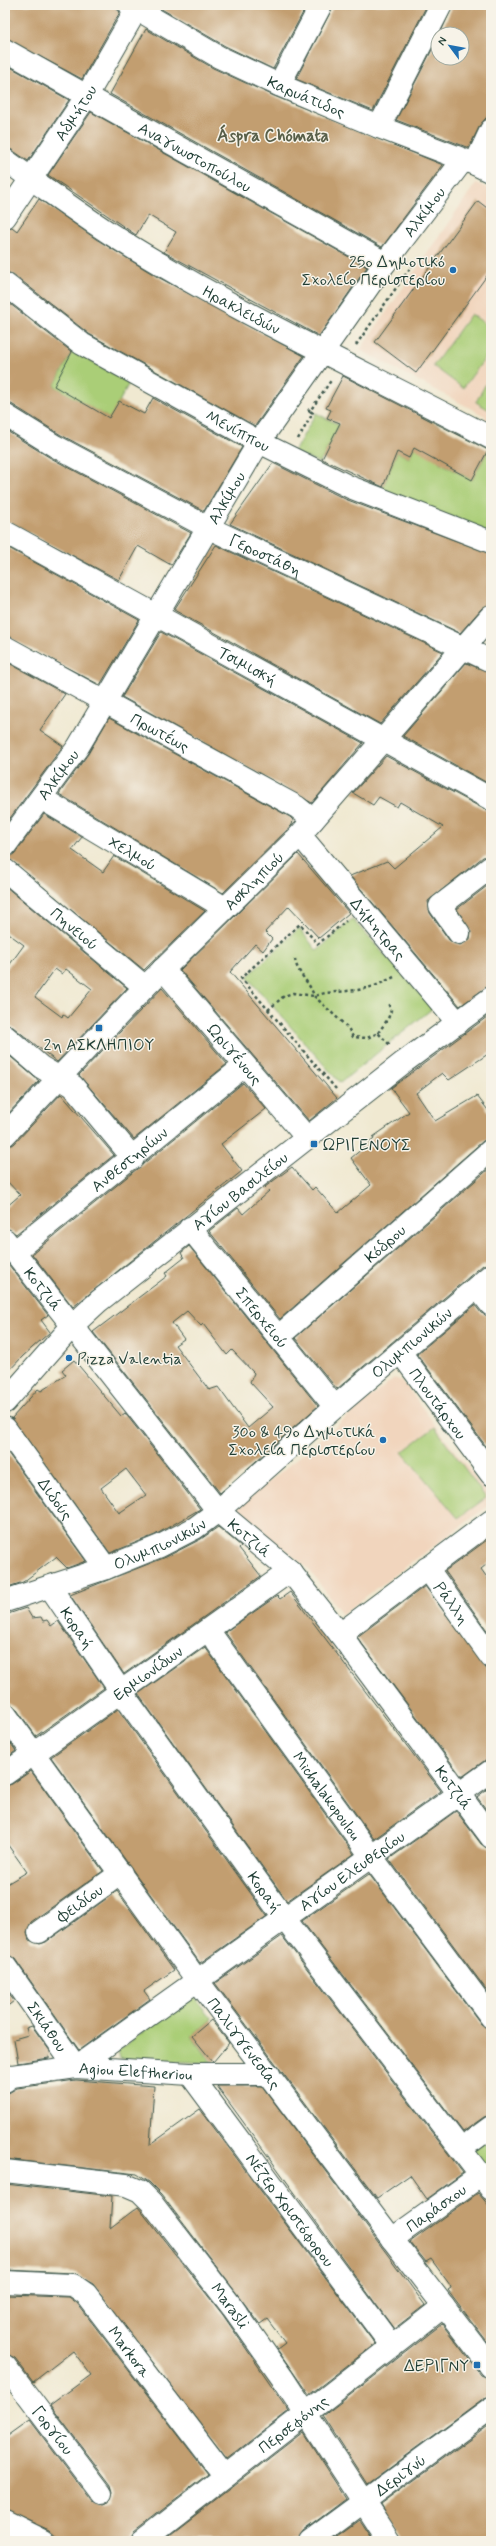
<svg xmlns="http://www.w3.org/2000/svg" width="496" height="2546" font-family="Mynerve,sans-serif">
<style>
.built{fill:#f1d5bd}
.green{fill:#aace77;stroke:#648656}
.building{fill:#c29e6f;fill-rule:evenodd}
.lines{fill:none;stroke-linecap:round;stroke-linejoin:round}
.minor-casing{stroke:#3e574c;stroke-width:24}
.path{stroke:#3e574c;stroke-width:2.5;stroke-dasharray:3 3;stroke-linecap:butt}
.minor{stroke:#fff;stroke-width:22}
.poi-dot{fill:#1f6fb2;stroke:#f7f3e8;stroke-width:1.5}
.labels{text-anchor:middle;stroke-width:3;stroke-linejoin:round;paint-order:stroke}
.street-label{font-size:16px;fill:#1f3d34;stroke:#f7f3e8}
.poi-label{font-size:16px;fill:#1f3d34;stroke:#f7f3e8;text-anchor:end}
.neighbourhood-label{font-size:17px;font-weight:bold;fill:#585f49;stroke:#f7f3e8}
</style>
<rect width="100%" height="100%" fill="#f7f3e8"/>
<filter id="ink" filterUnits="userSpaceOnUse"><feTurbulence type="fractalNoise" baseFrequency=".025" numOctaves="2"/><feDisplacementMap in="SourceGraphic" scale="8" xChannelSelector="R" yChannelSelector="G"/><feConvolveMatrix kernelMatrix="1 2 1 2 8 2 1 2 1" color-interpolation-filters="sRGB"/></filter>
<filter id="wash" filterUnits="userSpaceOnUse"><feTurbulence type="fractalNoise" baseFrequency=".012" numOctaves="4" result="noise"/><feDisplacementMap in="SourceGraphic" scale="16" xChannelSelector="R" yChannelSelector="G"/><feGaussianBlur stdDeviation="0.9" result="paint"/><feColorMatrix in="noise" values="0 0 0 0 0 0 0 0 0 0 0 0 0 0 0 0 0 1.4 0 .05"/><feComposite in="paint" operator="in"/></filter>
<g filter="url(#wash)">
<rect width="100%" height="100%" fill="#f0e9d1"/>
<g class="built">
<path d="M 476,183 L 491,190 L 491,427 L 487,425 L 485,416 L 360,350 Z"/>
<path d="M 394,1378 L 402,1381 L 491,1498 L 491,1504 L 342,1614 L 307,1567 L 235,1510 Z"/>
</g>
<g class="green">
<path d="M 471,314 L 491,328 L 491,350 L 463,388 L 433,366 Z"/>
<path d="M 73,350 L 129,383 L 110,419 L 54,386 Z"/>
<path d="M 491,374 L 491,411 L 476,402 Z"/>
<path d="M 316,413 L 339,425 L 320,463 L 294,452 Z"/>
<path d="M 428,419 L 454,434 L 439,462 L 472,480 L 489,449 L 491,450 L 491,534 L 382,490 L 397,452 L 409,458 Z"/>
<path d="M 352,919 L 433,1008 L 340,1083 L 247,977 L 299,928 L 317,951 Z"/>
<path d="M 435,1427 L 486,1498 L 458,1518 L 402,1452 Z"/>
<path d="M 193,1996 L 212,2019 L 192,2036 L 212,2063 L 120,2059 L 118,2050 Z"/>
<path d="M 491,2133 L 491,2177 L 470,2148 Z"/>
</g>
<g id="blocks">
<g class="building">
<path d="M 5,5 L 112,5 L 120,12 L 82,79 L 5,38 Z"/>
<path d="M 160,5 L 307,5 L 273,69 L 225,46 L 158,7 Z"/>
<path d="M 337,5 L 427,5 L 373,111 L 296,79 L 333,7 L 335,8 Z"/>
<path d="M 453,5 L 491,5 L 491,112 L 480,125 L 469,148 L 396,120 L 438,38 L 438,58 L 462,58 L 462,34 L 440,34 Z"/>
<path d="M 146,29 L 213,68 L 274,96 L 443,165 L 382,247 L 110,94 Z"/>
<path d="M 5,64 L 69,100 L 28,161 L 12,150 L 5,148 Z"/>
<path d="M 91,112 L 367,267 L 319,336 L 164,252 L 176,232 L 148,215 L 136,235 L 48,175 Z"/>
<path d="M 39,199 L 96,239 L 156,276 L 304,356 L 255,426 L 89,334 L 13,274 L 5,272 L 5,229 L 12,227 L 17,231 Z"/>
<path d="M 478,201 L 491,211 L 491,270 L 416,373 L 375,342 Z"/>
<path d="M 5,300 L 72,352 L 54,386 L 109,418 L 119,401 L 144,414 L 153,398 L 242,447 L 204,511 L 61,435 L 5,400 Z"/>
<path d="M 343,376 L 488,450 L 472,480 L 414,448 L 409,458 L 397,452 L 383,487 L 322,459 L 340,423 L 327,418 L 331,410 L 326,408 Z"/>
<path d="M 5,430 L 49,457 L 191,533 L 171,565 L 138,546 L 119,580 L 5,520 Z"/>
<path d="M 273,463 L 345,499 L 491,554 L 491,604 L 482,608 L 460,633 L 230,524 Z"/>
<path d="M 216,545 L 443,652 L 380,724 L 174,610 Z"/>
<path d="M 5,546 L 139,620 L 100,685 L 5,635 Z"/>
<path d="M 161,632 L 363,743 L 312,803 L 122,697 Z"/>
<path d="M 5,661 L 65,694 L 40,730 L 63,746 L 5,825 Z"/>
<path d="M 466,663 L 491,673 L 491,785 L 403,736 Z"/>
<path d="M 109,718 L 290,817 L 293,820 L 292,825 L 223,893 L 59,794 L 88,754 Z"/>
<path d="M 386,756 L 491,813 L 491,855 L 483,857 L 428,901 L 430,913 L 449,940 L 460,945 L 470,939 L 471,932 L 457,909 L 491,883 L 491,984 L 460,1006 L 350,876 L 387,861 L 394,868 L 443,827 L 400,802 L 397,807 L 379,797 L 373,805 L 353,793 Z"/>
<path d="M 44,814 L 82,837 L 72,850 L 103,872 L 114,856 L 205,911 L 144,970 L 8,858 L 15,853 Z"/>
<path d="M 298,854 L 349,913 L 319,938 L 289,906 L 265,932 L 272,939 L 263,951 L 255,944 L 230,972 L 337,1098 L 309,1121 L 180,970 Z"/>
<path d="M 5,886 L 127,988 L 57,1062 L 13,1027 L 5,1024 L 5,971 L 24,945 L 5,931 ZM 55,969 L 62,974 L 66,969 L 92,989 L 68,1018 L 63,1014 L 62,1017 L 35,997 Z"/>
<path d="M 162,988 L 227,1064 L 134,1139 L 79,1075 Z"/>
<path d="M 491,1014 L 491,1052 L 449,1080 L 442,1073 L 416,1093 L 435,1121 L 477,1096 L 491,1114 L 491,1138 L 483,1141 L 280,1319 L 209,1231 L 238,1208 L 243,1214 L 269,1191 L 265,1187 L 292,1167 L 312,1190 L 315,1187 L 338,1213 L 371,1185 L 351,1158 L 374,1139 L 373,1137 L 409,1112 L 391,1088 Z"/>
<path d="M 5,1052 L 39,1081 L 5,1117 Z"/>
<path d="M 243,1083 L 266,1109 L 221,1144 L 242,1171 L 73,1307 L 32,1254 Z"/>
<path d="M 61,1094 L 114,1155 L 16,1234 L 5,1228 L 5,1208 L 20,1195 L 5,1179 L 5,1147 L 14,1144 Z"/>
<path d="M 491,1167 L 491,1263 L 483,1265 L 337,1389 L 295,1338 Z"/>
<path d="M 189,1246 L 318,1406 L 220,1493 L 93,1332 L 167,1276 L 165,1273 L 184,1258 L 181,1253 ZM 187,1311 L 201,1326 L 203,1324 L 227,1355 L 232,1350 L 254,1373 L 250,1382 L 273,1407 L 248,1428 L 218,1387 L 209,1390 L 175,1345 L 184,1339 L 172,1323 Z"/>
<path d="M 5,1260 L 48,1315 L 41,1320 L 50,1332 L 23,1356 L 5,1375 Z"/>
<path d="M 475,1305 L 481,1313 L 491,1317 L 491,1453 L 417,1354 Z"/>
<path d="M 74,1360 L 121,1416 L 125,1413 L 200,1509 L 155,1535 L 110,1553 L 12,1418 L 38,1389 L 41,1391 L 66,1375 L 62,1370 ZM 126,1469 L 146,1495 L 119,1513 L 101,1488 Z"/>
<path d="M 5,1449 L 86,1561 L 67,1568 L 56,1557 L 23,1582 L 5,1588 Z"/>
<path d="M 218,1527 L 241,1546 L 239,1548 L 261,1576 L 124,1674 L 70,1595 L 166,1557 L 201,1539 Z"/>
<path d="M 491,1537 L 491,1561 L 481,1569 L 491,1583 L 491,1636 L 445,1571 Z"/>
<path d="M 425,1586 L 491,1675 L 491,1759 L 484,1761 L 462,1777 L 357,1637 Z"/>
<path d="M 290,1592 L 441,1791 L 374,1839 L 225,1632 L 277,1596 L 280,1599 Z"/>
<path d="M 26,1608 L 32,1618 L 41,1617 L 43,1621 L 47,1620 L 51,1626 L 58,1621 L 104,1688 L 36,1736 L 15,1707 L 5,1702 L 5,1615 Z"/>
<path d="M 205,1647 L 354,1854 L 287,1901 L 138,1694 Z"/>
<path d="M 118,1709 L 267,1916 L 200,1963 L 51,1757 Z"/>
<path d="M 5,1735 L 16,1751 L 5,1759 Z"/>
<path d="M 31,1771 L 103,1871 L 31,1922 L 27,1933 L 29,1940 L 40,1944 L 46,1942 L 117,1891 L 174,1970 L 144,1991 L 150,1999 L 79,2050 L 15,1959 L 5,1954 L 5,1885 L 27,1872 L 5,1841 L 5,1786 L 12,1784 Z"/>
<path d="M 491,1786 L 491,1816 L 477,1797 Z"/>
<path d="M 456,1811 L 481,1844 L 491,1849 L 491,1996 L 389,1859 Z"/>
<path d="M 369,1874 L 481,2024 L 491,2029 L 491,2115 L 484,2117 L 463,2132 L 302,1921 Z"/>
<path d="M 282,1936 L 463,2173 L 427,2199 L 410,2175 L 377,2198 L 215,1983 Z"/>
<path d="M 5,1988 L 14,2001 L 5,2008 Z"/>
<path d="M 211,2020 L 229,2043 L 213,2062 L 192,2036 Z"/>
<path d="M 32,2026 L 50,2051 L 49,2058 L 18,2063 L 14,2039 L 28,2035 L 26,2028 Z"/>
<path d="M 76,2080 L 154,2086 L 150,2145 L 200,2109 L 375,2344 L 309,2395 L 277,2349 L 285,2343 L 267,2319 L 260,2324 L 161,2194 L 149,2182 L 137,2174 L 5,2159 L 5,2095 L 17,2088 Z"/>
<path d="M 217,2086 L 262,2086 L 425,2305 L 394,2329 Z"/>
<path d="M 5,2184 L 112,2196 L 110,2228 L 138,2207 L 223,2315 L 289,2411 L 227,2459 L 93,2284 L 74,2273 L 5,2270 Z"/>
<path d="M 478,2193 L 491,2208 L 491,2347 L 448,2290 L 451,2288 L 450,2285 L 431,2259 L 426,2262 L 410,2242 Z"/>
<path d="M 5,2295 L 69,2297 L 77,2303 L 208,2474 L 134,2531 L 130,2540 L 127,2538 L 122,2541 L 61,2541 L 49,2530 L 5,2510 L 5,2438 L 30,2420 L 91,2501 L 103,2505 L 109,2503 L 113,2492 L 111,2485 L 50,2405 L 91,2375 L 73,2351 L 33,2382 L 15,2358 L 5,2354 Z"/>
<path d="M 442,2324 L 481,2375 L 491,2379 L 491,2396 L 484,2398 L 367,2484 L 323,2416 Z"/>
<path d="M 491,2424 L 491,2541 L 401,2541 L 380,2505 Z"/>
<path d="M 303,2432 L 346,2499 L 303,2531 L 298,2541 L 162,2541 Z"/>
<path d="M 360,2520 L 374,2541 L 331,2541 Z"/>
</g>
</g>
</g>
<g filter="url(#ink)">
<use href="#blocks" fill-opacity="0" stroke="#3e574c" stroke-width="1"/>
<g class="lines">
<g class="minor-casing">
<g id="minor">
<path id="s1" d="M 130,5 L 219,57 L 279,85 L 379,127 L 475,164 L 491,172"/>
<path id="s2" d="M 5,50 L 385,263"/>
<path d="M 279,85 L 321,5"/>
<path d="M 379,127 L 441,5"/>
<path id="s3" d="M 5,160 C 42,186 79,214 117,238 C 237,313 366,372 491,438"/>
<path d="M 475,164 L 491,130"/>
<path id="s4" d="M 5,217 L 86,97 L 139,5"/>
<path id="s5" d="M 5,284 L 82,344 L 259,442 L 350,487 L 491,542"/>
<path id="s6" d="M 5,415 L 55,446 L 207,527 L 491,661"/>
<path id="s7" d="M 5,532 L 491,799"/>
<path id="s8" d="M 5,647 L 297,807 L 313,820"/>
<path id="s9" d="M 41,798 L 225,908"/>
<path id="s10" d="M 300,835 L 458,1023"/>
<path id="s11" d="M 5,846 L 78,747 L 259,442 L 385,263 L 463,160"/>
<path id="s12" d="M 5,870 L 145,987"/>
<path d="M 459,933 L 440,906 L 491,867"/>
<path id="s13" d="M 163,969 L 307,1138"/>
<path d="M 5,1036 L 41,1067 L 73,1086 L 133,1158"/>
<path id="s14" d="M 5,1135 L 145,987 L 300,835 L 491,616"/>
<path id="s15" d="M 190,1228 L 335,1407"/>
<path id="s16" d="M 5,1240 L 218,1511 L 290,1571 L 340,1634 L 491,1837"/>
<path id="s17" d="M 14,1252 L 244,1066"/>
<path d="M 477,1287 L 491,1305"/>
<path id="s18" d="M 278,1337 L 491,1150"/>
<path id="s19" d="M 400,1352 L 491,1474"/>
<path id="s20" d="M 5,1402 L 73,1325 L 99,1301 L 404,1062 L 491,998"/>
<path id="s21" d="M 5,1428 L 106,1568"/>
<path id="s22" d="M 427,1568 L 491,1657"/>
<path id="s23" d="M 50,1587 L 120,1690 L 284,1918 L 491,2189"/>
<path id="s24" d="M 5,1601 L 106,1568 L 160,1546 L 195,1528 L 218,1511 L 335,1407 L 491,1275"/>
<path id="s25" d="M 208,1630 L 371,1856 L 491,2017"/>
<path d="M 340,1634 L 491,1521"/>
<path id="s26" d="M 5,1714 L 197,1980 L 392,2239 L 491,2367"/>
<path id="s27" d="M 5,1774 L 290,1571"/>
<path id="s28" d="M 39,1932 L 121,1873"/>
<path id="s29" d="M 5,1966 L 76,2067 L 491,1771"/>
<path id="s30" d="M 190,2074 L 391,2345"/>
<path id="s31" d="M 5,2081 L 12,2076 L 76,2067 L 190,2074 L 269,2074"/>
<path d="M 472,2141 L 491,2127"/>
<path id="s32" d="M 5,2171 L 126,2185 L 140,2191 L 151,2202 L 233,2308 L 282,2377 L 389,2541"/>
<path id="s33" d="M 392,2239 L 480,2176"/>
<path id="s34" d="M 5,2282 L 73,2285 L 86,2294 L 225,2476"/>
<path id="s35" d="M 5,2366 L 101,2493"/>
<path d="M 5,2522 L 43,2541"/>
<path id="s36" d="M 142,2541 L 444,2306"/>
<path id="s37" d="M 310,2541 L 491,2408"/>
</g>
</g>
<g class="path">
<path d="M 356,345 L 413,264"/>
<path d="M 308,409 L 310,411 L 332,379"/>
<path d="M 298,439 L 313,413 L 310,411"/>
<path d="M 295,959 C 297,974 310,982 314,996 L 348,1028 L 353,1037 L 367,1038 L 378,1033 L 391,1046"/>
<path d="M 268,1010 L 284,996 L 293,993 L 314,996 L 325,993 L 358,990 L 375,986 L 394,977"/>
<path d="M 378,1033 L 388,1019 L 391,1010 L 388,1003"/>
<path d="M 336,1089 L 241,978 L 300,924 L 318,944 L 346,921"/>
</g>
<use href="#minor" class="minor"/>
</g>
</g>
<g class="poi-dot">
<circle cx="453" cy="270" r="4"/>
<rect x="95" y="1024" width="8" height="8" rx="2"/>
<rect x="310" y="1140" width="8" height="8" rx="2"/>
<circle cx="69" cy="1358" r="4"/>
<circle cx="383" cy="1440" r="4"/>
<rect x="473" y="2361" width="8" height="8" rx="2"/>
</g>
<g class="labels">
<g class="street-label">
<text dy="6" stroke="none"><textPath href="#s1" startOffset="199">Καρυάτιδος</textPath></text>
<text dy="6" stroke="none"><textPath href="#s4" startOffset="126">Αδμήτου</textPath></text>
<text dy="6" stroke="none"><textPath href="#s2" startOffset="218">Αναγνωστοπούλου</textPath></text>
<text dy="6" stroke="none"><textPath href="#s11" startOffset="761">Αλκίμου</textPath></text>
<text dy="6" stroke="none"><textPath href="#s3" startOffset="280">Ηρακλειδών</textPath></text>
<text dy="6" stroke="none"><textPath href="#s5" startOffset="276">Μενίππου</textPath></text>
<text dy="6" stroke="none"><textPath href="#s11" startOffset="413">Αλκίμου</textPath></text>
<text dy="6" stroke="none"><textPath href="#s6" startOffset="296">Γεροστάθη</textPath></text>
<text dy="6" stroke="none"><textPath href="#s7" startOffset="277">Τσιμισκή</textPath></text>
<text dy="6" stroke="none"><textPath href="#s8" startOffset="177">Πρωτέως</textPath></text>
<text dy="6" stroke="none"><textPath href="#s11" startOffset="89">Αλκίμου</textPath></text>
<text dy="6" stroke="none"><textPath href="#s9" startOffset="107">Χελμού</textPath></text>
<text dy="6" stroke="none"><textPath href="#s14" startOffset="356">Ασκληπιού</textPath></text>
<text dy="6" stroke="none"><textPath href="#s12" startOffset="91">Πηνειού</textPath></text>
<text dy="6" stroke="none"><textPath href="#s10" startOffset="122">Δήμητρας</textPath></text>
<text dy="6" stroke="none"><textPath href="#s13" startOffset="111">Ωριγένους</textPath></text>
<text dy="6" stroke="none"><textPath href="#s17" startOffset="148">Ανθεστηρίων</textPath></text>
<text dy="6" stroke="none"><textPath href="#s20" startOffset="317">Αγίου Βασιλείου</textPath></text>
<text dy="6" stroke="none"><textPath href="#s18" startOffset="142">Κόδρου</textPath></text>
<text dy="6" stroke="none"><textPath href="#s16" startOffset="62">Κοτζιά</textPath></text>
<text dy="6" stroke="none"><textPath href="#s15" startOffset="115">Σπερχειού</textPath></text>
<text dy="6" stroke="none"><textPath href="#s24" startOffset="489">Ολυμπιονικών</textPath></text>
<text dy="6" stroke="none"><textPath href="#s19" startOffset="64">Πλουτάρχου</textPath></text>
<text dy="6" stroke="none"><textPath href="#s21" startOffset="87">Διδούς</textPath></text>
<text dy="6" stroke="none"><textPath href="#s16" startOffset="386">Κοτζιά</textPath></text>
<text dy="6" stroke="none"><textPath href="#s24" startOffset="165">Ολυμπιονικών</textPath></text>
<text dy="6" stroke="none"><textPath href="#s22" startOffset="43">Ράλλη</textPath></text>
<text dy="6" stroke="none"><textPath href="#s23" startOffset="49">Κοραή</textPath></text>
<text dy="6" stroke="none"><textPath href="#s27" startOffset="175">Ερμιονίδων</textPath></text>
<text dy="6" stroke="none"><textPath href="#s16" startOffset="710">Κοτζιά</textPath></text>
<text dy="6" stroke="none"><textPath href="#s25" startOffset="204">Michalakopoulou</textPath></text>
<text dy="6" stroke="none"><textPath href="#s29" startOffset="462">Αγίου Ελευθερίου</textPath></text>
<text dy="6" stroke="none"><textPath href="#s23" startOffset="373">Κοραή</textPath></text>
<text dy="6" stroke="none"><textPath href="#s28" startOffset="50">Φειδίου</textPath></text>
<text dy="6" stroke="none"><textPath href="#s29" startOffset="74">Σκιάθου</textPath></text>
<text dy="6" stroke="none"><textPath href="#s26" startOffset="407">Παλιγγενεσίας</textPath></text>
<text dy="6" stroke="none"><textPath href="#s31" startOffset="133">Agiou Eleftheriou</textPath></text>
<text dy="6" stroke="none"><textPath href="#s33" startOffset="54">Παράσχου</textPath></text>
<text dy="6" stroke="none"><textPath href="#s30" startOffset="169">Nέζερ Χριστόφορου</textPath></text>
<text dy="6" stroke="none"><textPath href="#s32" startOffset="283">Marasli</textPath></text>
<text dy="6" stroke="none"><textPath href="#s34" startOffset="156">Markora</textPath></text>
<text dy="6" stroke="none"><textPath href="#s36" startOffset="191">Περσεφόνης</textPath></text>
<text dy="6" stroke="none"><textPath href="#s35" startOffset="80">Γοργίου</textPath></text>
<text dy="6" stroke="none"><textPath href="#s37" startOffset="112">Δεριγνύ</textPath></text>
</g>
<g class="poi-label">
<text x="445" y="267">25ο Δημοτικό<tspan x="445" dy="18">Σχολείο Περιστερίου</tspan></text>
<text x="99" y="1050" text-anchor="middle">2η ΑΣΚΛΗΠΙΟΥ</text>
<text x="322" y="1150" text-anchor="start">ΩΡΙΓΕΝΟΥΣ</text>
<text x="77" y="1364" text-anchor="start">Pizza Valentia</text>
<text x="375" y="1437">30ο &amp; 49ο Δημοτικά<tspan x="375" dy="18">Σχολεία Περιστερίου</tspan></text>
<text x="469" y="2371">ΔΕΡΙΓΝΥ</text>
</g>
<g class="neighbourhood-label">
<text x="273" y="141">Áspra Chómata</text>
</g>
</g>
<rect width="496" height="2546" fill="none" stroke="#f7f3e8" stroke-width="20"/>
<g transform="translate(450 46) rotate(302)"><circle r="19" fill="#f7f3e8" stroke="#a1aaa0"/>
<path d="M0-3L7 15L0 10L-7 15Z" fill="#1f6fb2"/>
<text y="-6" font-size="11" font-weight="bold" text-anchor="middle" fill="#1f3d34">N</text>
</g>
</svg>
